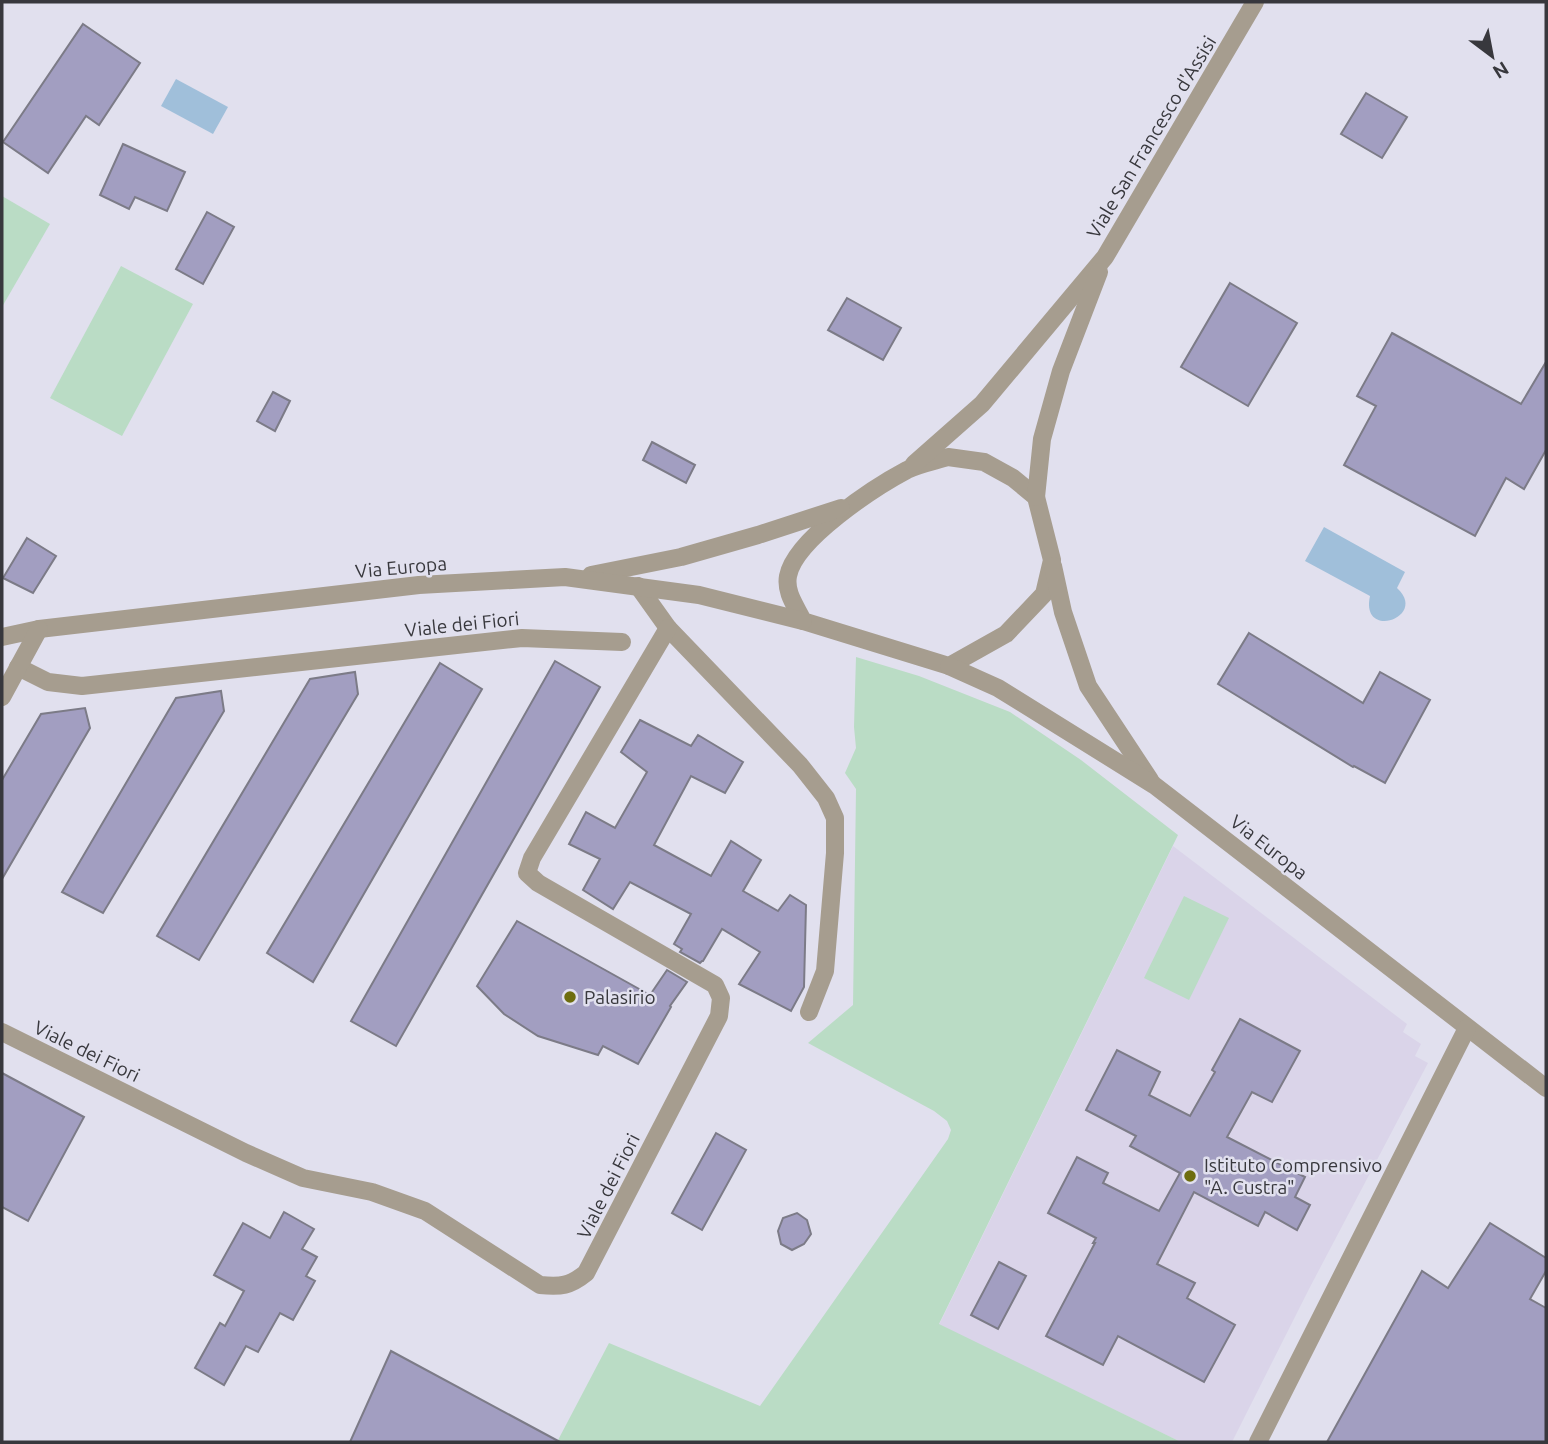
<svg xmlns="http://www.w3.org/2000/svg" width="1548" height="1444" font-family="Ubuntu,sans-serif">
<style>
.education{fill:#dad4e9}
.green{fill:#badcc5}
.water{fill:#a0bfda}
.building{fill:#a29ec1;stroke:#7c7b87;stroke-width:2}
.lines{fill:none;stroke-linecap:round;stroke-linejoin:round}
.minor{stroke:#a69d8f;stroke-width:18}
.poi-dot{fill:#6e6d0e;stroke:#e1e0ee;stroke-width:2.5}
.labels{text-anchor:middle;stroke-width:5;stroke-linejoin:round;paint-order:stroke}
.street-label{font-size:19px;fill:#38383d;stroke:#e1e0ee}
.poi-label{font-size:19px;fill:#38383d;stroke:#e1e0ee;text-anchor:start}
</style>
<rect width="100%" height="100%" fill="#e1e0ee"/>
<path class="education" d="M 1173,846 L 1407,1024 L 1403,1032 L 1421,1044 L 1415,1056 L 1428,1063 L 1309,1289 L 1232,1442 L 1181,1442 L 939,1325 Z"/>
<g class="green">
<path d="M 2,196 L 50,224 L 2,307 Z"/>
<path d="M 121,266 L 193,304 L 122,436 L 50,398 Z"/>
<path d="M 856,657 L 919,676 L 1010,712 L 1081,760 L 1178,835 L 939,1324 L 1181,1442 L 557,1442 L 609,1343 L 760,1406 L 948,1139 L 951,1130 L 947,1121 L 934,1111 L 808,1043 L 853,1005 L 856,789 L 845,773 L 856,748 L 854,727 Z"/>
<path d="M 1184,896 L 1229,918 L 1189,1000 L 1144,978 Z"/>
</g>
<g class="water">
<path d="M 176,79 L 228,107 L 213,134 L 161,106 Z"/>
<path d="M 1324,527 L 1405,572 L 1397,588 C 1429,617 1360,641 1370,596 L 1305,561 Z"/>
</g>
<g class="building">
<path d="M 83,24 L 140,63 L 99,125 L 86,116 L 48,173 L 3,142 Z"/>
<path d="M 1366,93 L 1407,117 L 1382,158 L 1341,134 Z"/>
<path d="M 123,144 L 185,172 L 167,211 L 135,197 L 129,209 L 100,195 Z"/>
<path d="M 207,212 L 234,227 L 203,284 L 176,269 Z"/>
<path d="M 1230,283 L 1297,323 L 1248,406 L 1181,367 Z"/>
<path d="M 847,298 L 901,328 L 883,360 L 828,330 Z"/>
<path d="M 1392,333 L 1521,404 L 1546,362 L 1546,450 L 1524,489 L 1506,478 L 1475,536 L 1344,465 L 1376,406 L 1357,396 Z"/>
<path d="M 273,392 L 290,401 L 275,431 L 257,421 Z"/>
<path d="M 652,442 L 695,465 L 686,483 L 643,460 Z"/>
<path d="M 27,538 L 56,556 L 33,593 L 3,578 Z"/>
<path d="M 1249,633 L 1363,703 L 1380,672 L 1430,700 L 1385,783 L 1354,766 L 1353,767 L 1218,684 Z"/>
<path d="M 555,661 L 600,687 L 396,1046 L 351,1021 Z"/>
<path d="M 440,663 L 482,689 L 313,982 L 267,953 Z"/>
<path d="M 355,672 L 358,694 L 199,960 L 157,936 L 310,679 Z"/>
<path d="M 221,691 L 224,711 L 103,913 L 62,892 L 176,698 Z"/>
<path d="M 85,708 L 90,728 L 2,879 L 2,780 L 41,714 Z"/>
<path d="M 640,720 L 691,746 L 698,735 L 743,762 L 725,793 L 691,776 L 654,845 L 711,876 L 731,841 L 761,860 L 743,891 L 778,911 L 790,895 L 806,905 L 804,987 L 791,1011 L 739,984 L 760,952 L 722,929 L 703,961 L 702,961 L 700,963 L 680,952 L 682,949 L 674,944 L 691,914 L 630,882 L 613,909 L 583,890 L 600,859 L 569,844 L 586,812 L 615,828 L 647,772 L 621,752 Z"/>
<path d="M 517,921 L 650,995 L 667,970 L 687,982 L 670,1006 L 671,1007 L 638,1064 L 603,1046 L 598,1055 L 538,1036 L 504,1014 L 477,986 Z"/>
<path d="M 1240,1019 L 1300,1051 L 1272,1102 L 1252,1092 L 1227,1137 L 1305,1177 L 1295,1197 L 1310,1205 L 1297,1230 L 1265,1212 L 1258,1226 L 1194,1192 L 1157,1264 L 1195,1283 L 1187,1298 L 1235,1325 L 1204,1382 L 1118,1336 L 1103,1365 L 1046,1336 L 1095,1243 L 1093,1243 L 1096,1238 L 1048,1213 L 1077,1157 L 1108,1173 L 1103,1183 L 1159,1211 L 1180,1173 L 1130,1146 L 1136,1136 L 1086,1110 L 1117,1050 L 1160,1072 L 1149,1095 L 1190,1116 L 1215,1072 L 1212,1070 Z"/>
<path d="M 2,1073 L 84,1117 L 28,1221 L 2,1207 Z"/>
<path d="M 716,1133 L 746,1150 L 702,1230 L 672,1213 Z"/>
<path d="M 284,1212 L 314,1229 L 302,1249 L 317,1257 L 306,1276 L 315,1281 L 293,1320 L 280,1313 L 258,1352 L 246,1346 L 224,1385 L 195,1368 L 220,1323 L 225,1326 L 244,1291 L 214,1275 L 243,1223 L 270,1238 Z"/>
<path d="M 797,1213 L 807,1220 L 811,1234 L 804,1244 L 792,1250 L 781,1244 L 778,1231 L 783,1218 Z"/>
<path d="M 1490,1223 L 1546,1258 L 1546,1271 L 1530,1299 L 1546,1308 L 1546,1442 L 1327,1442 L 1422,1271 L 1448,1288 Z"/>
<path d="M 999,1262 L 1026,1276 L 998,1329 L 971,1315 Z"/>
<path d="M 391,1351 L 560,1442 L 350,1442 Z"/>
</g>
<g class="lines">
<g class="minor">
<path d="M 948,457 L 984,462 L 1013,478 L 1036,497 L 1052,560 L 1044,594 L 1006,634 L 949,666 L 803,621 C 796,606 785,593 788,576 C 795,539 875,487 907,470 C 919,464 935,461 948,457 Z"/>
<path d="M 914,464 L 982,404 L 1105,257 L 1255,2"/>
<path d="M 1036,497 L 1042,439 L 1061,371 L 1099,272"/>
<path d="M 1053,566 L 1063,612 L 1088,686 L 1150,780"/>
<path d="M 591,575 L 681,557 L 758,535 L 841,508"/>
<path d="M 638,586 L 668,628 L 800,765 L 826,798 L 835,818 L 835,853 L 825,971 L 809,1012"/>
<path d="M 2,637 L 39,629 L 419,585 L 565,577 L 699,595 L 803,621"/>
<path d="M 949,666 L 998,688 L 1154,785 L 1546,1088"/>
<path d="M 18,667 L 48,682 L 82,686 L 522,638 L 622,642"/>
<path d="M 2,697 L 39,629"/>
<path d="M 2,1032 L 246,1153 L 303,1178 L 372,1192 L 425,1211 L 540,1285 C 561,1287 570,1286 586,1273 L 719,1016 L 721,998 L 715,985 L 538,883 L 527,873 L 532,858 L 668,628"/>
<path d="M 1258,1442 L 1467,1028"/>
</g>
</g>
<g class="poi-dot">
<circle cx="570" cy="997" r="7"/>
<circle cx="1190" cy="1176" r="7"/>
</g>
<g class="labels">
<g class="street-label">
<text transform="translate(1151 137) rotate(-59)" y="7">Viale San Francesco d'Assisi</text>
<text transform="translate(401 567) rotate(-5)" y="7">Via Europa</text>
<text transform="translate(462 624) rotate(-6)" y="7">Viale dei Fiori</text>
<text transform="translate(1269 847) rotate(38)" y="7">Via Europa</text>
<text transform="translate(87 1051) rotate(26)" y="7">Viale dei Fiori</text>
<text transform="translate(608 1186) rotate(-63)" y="7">Viale dei Fiori</text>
</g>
<g class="poi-label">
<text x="584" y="1004">Palasirio</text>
<text x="1204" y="1172">Istituto Comprensivo<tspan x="1204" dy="22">"A. Custra"</tspan></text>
</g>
</g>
<rect width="1548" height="1444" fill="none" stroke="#38383d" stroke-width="7"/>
<g transform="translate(1492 56) rotate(148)" stroke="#e1e0ee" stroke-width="5" paint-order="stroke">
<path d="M0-5L12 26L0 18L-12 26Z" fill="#38383d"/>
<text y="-10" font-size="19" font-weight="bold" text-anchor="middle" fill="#38383d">N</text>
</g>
</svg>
